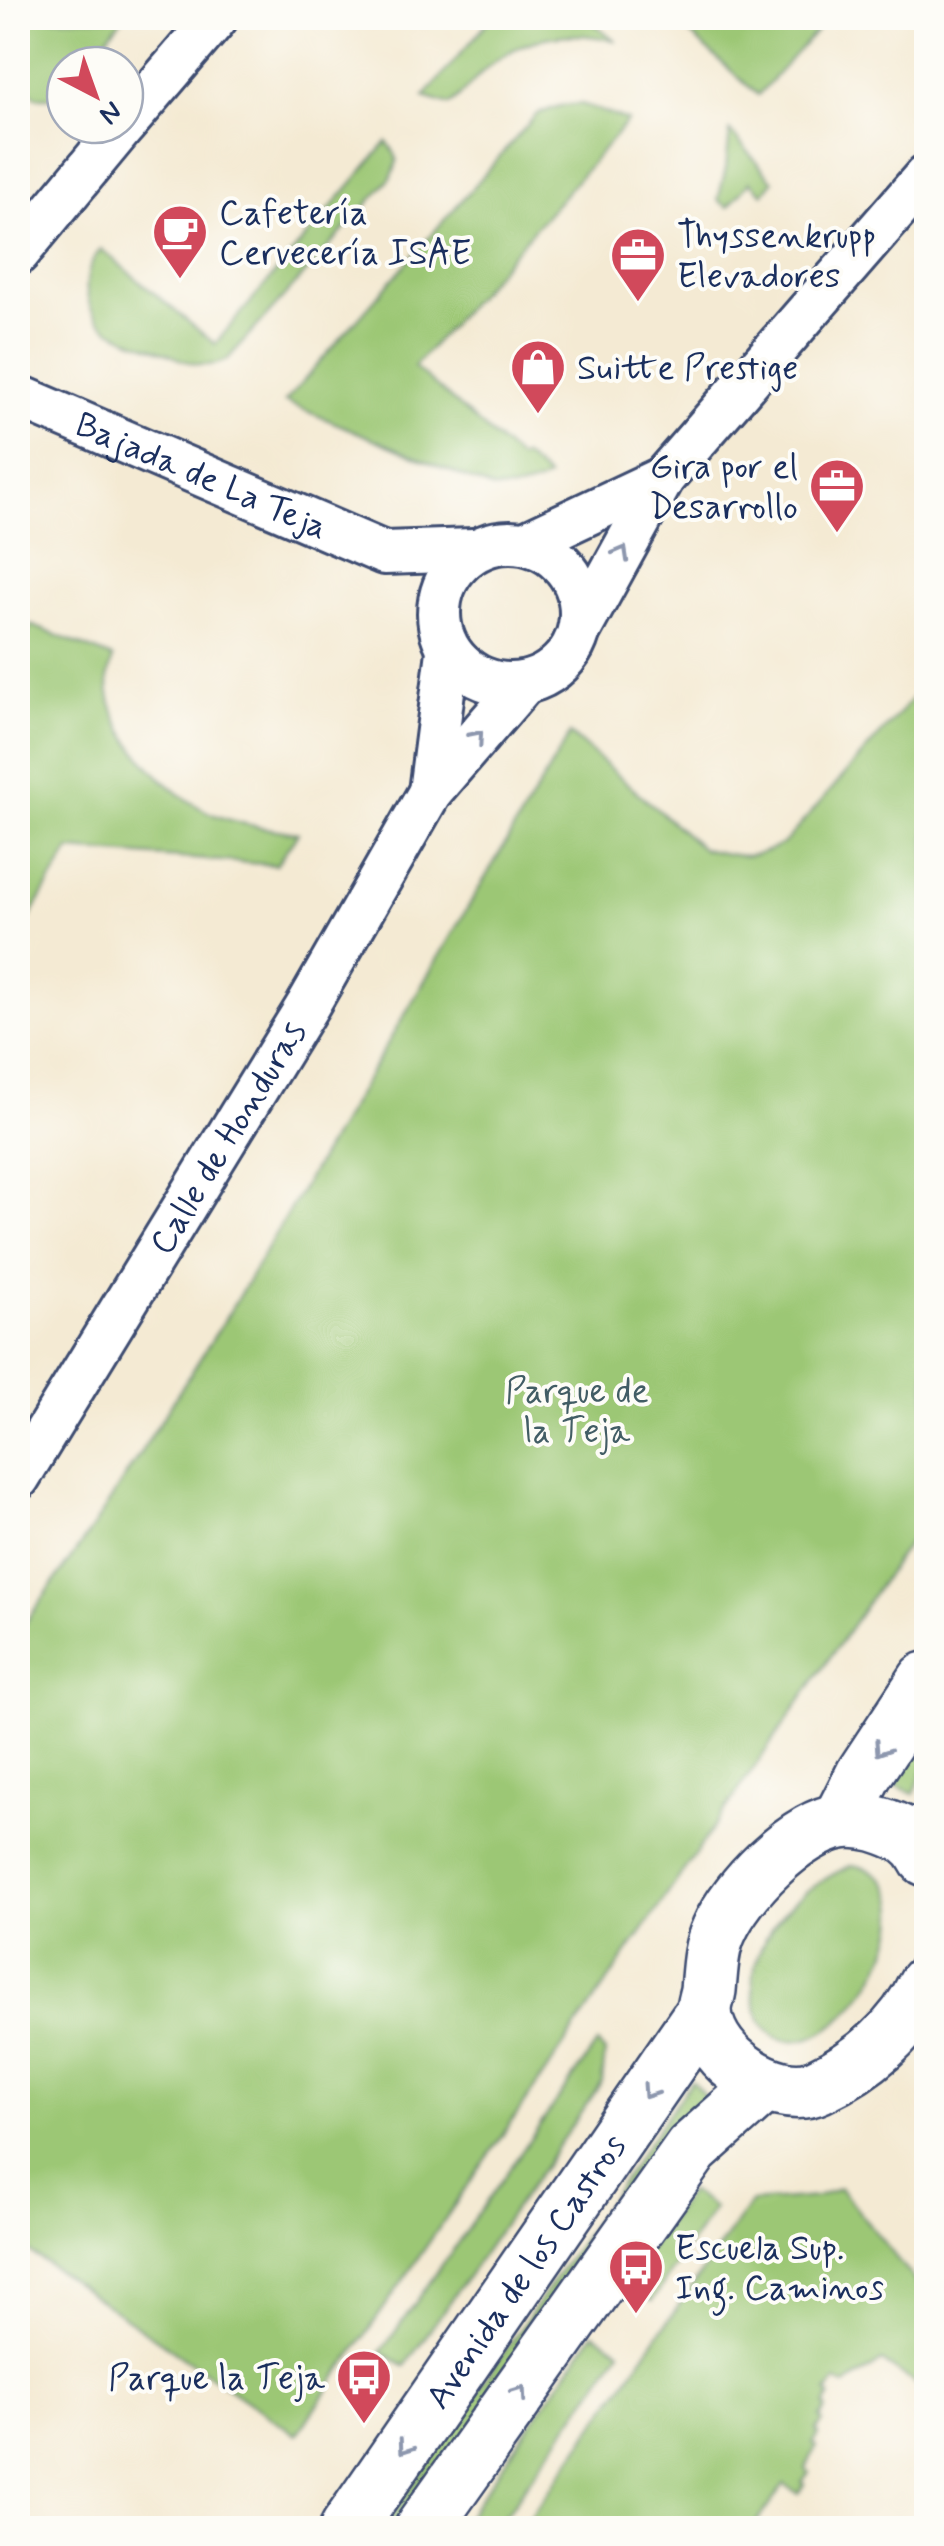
<svg xmlns="http://www.w3.org/2000/svg" width="944" height="2546" font-family="Mynerve,sans-serif">
<style>
.green{fill:#9cc774;stroke:#5c7b69;stroke-width:2.5}
.lines{fill:none;stroke-linecap:round;stroke-linejoin:round}
.street-casing{stroke:#3c4b70;stroke-width:48}
.primary-casing{stroke:#3c4b70;stroke-width:60}
.street{stroke:#fff;stroke-width:42}
.primary{stroke:#fff;stroke-width:55}
.oneway{stroke:#8d97ae}
.labels{text-anchor:middle;stroke-width:8;stroke-linejoin:round;paint-order:stroke}
.poi-label{font-size:35px;fill:#1b2f5e;stroke:#fdfcf7;text-anchor:start}
.street-label{font-size:35px;fill:#1b2f5e;stroke:#fdfcf7}
.park-label{font-size:35px;fill:#425d65;stroke:#fdfcf7}
</style>
<rect width="100%" height="100%" fill="#fdfcf7"/>
<filter id="ink" filterUnits="userSpaceOnUse"><feTurbulence type="fractalNoise" baseFrequency=".01" numOctaves="2"/><feDisplacementMap in="SourceGraphic" scale="20" xChannelSelector="R" yChannelSelector="G"/><feConvolveMatrix kernelMatrix="1 2 1 2 8 2 1 2 1" color-interpolation-filters="sRGB"/></filter>
<filter id="wash" filterUnits="userSpaceOnUse"><feTurbulence type="fractalNoise" baseFrequency=".0048" numOctaves="4" result="noise"/><feDisplacementMap in="SourceGraphic" scale="40" xChannelSelector="R" yChannelSelector="G"/><feGaussianBlur stdDeviation="2.25" result="paint"/><feColorMatrix in="noise" values="0 0 0 0 0 0 0 0 0 0 0 0 0 0 0 0 0 1.4 0 .05"/><feComposite in="paint" operator="in"/></filter>
<g filter="url(#wash)">
<rect width="100%" height="100%" fill="#f4ead3"/>
<g class="green">
<path d="M 18,18 L 123,18 L 83,65 L 65,65 L 65,87 L 56,97 L 36,97 L 18,80 Z"/>
<path d="M 491,18 L 587,18 L 616,41 C 566,28 522,36 483,71 C 472,82 463,95 450,105 L 424,97 Z"/>
<path d="M 672,18 L 828,18 L 758,95 Z"/>
<path d="M 582,104 L 628,121 L 414,367 L 519,459 L 523,456 L 548,478 C 529,488 514,491 493,489 L 285,402 L 537,114 L 559,106 Z"/>
<path d="M 730,131 L 773,181 L 763,194 L 750,182 L 728,207 L 718,200 L 726,168 Z"/>
<path d="M 387,142 C 399,156 399,163 390,179 L 227,360 C 202,373 178,358 154,348 C 139,343 124,338 111,330 C 81,312 80,273 101,249 L 215,344 Z"/>
<path d="M 31,625 L 113,658 C 111,665 108,674 108,681 C 107,732 170,797 215,815 C 242,825 270,829 298,833 L 276,865 L 70,850 L 18,937 L 18,655 Z"/>
<path d="M 926,683 L 926,1517 L 297,2435 L 18,2244 L 18,1633 L 94,1526 L 227,1316 L 570,734 L 703,849 C 739,857 752,861 784,843 Z"/>
<path d="M 926,1734 L 926,1763 L 914,1794 L 895,1785 Z"/>
<path d="M 852,1865 C 944,1879 869,2022 806,2039 C 755,2052 745,1989 759,1953 C 775,1911 812,1883 852,1865 Z"/>
<path d="M 597,2044 L 605,2052 L 602,2082 L 405,2366 L 381,2352 Z"/>
<path d="M 691,2081 L 715,2106 L 401,2528 L 383,2528 Z"/>
<path d="M 840,2188 L 926,2295 L 926,2391 L 882,2361 L 845,2386 L 836,2381 L 827,2393 L 830,2396 L 824,2406 L 826,2409 L 820,2418 L 823,2422 L 816,2431 L 819,2434 L 812,2444 L 816,2446 L 806,2469 L 809,2472 L 802,2482 L 805,2484 L 799,2494 L 784,2484 L 753,2528 L 523,2528 L 751,2202 L 817,2197 Z"/>
<path d="M 689,2191 L 714,2208 L 652,2301 L 624,2285 Z"/>
<path d="M 594,2333 L 621,2350 L 496,2528 L 459,2528 Z"/>
</g>
</g>
<g filter="url(#ink)">
<g class="lines">
<g class="street-casing">
<g id="street">
<path d="M 125,124 L 216,18"/>
<path d="M 18,253 L 124,125"/>
<path id="s1" d="M 18,396 L 384,553 L 474,550"/>
<circle cx="510" cy="613" r="71"/>
<path d="M 525,543 L 663,478"/>
<path d="M 581,627 L 663,478 L 926,176"/>
<path d="M 430,792 L 448,652"/>
<path id="s2" d="M 18,1478 L 308,1005 L 430,792 L 524,683"/>
</g>
</g>
<g class="primary-casing">
<g id="primary">
<path d="M 840,1821 L 864,1774 L 926,1680"/>
<path d="M 926,1858 C 918,1841 903,1833 886,1827 C 873,1822 854,1819 841,1821 C 796,1828 736,1890 719,1930 C 710,1949 710,1971 708,1990 C 707,1997 703,2006 704,2013 C 707,2039 726,2060 746,2073 C 766,2086 795,2097 818,2086 C 863,2065 905,2031 926,1984"/>
<path id="s3" d="M 348,2528 L 704,2011"/>
<path d="M 423,2528 L 692,2149 L 764,2085"/>
</g>
</g>
<use href="#street" class="street"/>
<use href="#primary" class="primary"/>
</g>
<defs><path id="oneway-chevron" d="M-2-3.5L2.5 0L-2 3.5" fill="none" stroke-width="1.6" stroke-linecap="round" stroke-linejoin="round" transform="scale(2.5)"/></defs>
<g class="oneway">
<use href="#oneway-chevron" transform="translate(622 553) rotate(-61)"/>
<use href="#oneway-chevron" transform="translate(477 737) rotate(-49)"/>
<use href="#oneway-chevron" transform="translate(881 1749) rotate(123)"/>
<use href="#oneway-chevron" transform="translate(649 2092) rotate(124)"/>
<use href="#oneway-chevron" transform="translate(520 2392) rotate(-55)"/>
<use href="#oneway-chevron" transform="translate(405 2447) rotate(125)"/>
</g>
</g>
<defs>
<g id="cafe-pin" transform="scale(2.875)"><path d="M0 17L-7.5 6A9.5 9.5 0 1 1 7.5 6Z" fill="#d1495b" stroke="#fdfcf7"/><path d="M-5.5-4.5H6V0H3Q3 3.5 0 3.5H-2.5Q-5.5 3.5-5.5 0ZM3-3.2v2h1.7v-2ZM-6 4.5H4V6H-6Z" fill="#fff"/></g>
<g id="office-pin" transform="scale(2.875)"><path d="M0 17L-7.5 6A9.5 9.5 0 1 1 7.5 6Z" fill="#d1495b" stroke="#fdfcf7"/><path d="M-6-3h4V-5.5h4V-3h4V5H-6ZM-1-4.5V-3h2v-1.5ZM-6 0V1H6V0Z" fill="#fff"/></g>
<g id="shop-pin" transform="scale(2.875)"><path d="M0 17L-7.5 6A9.5 9.5 0 1 1 7.5 6Z" fill="#d1495b" stroke="#fdfcf7"/><path d="M-5-2.5h2.3a2.7 3.5 0 0 1 5.4 0H5L5.5 6h-11ZM-1.5-2.5h3a1.5 2.3 0 0 0-3 0Z" fill="#fff"/></g>
<g id="bus-pin" transform="scale(2.875)"><path d="M0 17L-7.5 6A9.5 9.5 0 1 1 7.5 6Z" fill="#d1495b" stroke="#fdfcf7"/><path d="M-5-6H5V4H4V6H2V4H-2V6H-4V4H-5ZM-3.5-4V0h7V-4ZM-3.5 1.2v1.5H-2V1.2ZM2 1.2v1.5H3.5V1.2Z" fill="#fff"/></g>
</defs>
<g fill-rule="evenodd">
<use href="#cafe-pin" x="180" y="232"/>
<use href="#office-pin" x="638" y="255"/>
<use href="#shop-pin" x="538" y="367"/>
<use href="#office-pin" x="837" y="486"/>
<use href="#bus-pin" x="636" y="2267"/>
<use href="#bus-pin" x="364" y="2377"/>
</g>
<g class="labels">
<g class="poi-label">
<text x="219" y="224">Cafetería<tspan x="219" dy="40">Cervecería ISAE</tspan></text>
<text x="677" y="247">Thyssenkrupp<tspan x="677" dy="40">Elevadores</tspan></text>
<text x="577" y="379">Suitte Prestige</text>
<text x="798" y="478" text-anchor="end">Gira por el<tspan x="798" dy="40">Desarrollo</tspan></text>
<text x="675" y="2259">Escuela Sup.<tspan x="675" dy="40">Ing. Caminos</tspan></text>
<text x="325" y="2389" text-anchor="end">Parque la Teja</text>
</g>
<g class="street-label">
<text dy="12" stroke="none"><textPath href="#s1" startOffset="200">Bajada de La Teja</textPath></text>
<text dy="12" stroke="none"><textPath href="#s2" startOffset="400">Calle de Honduras</textPath></text>
<text dy="12" stroke="none"><textPath href="#s3" startOffset="312">Avenida de los Castros</textPath></text>
</g>
<g class="park-label">
<text x="577" y="1402">Parque de<tspan x="577" dy="40">la Teja</tspan></text>
</g>
</g>
<rect width="944" height="2546" fill="none" stroke="#fdfcf7" stroke-width="60"/>
<g transform="translate(95 95) rotate(139)"><circle r="48" fill="#fdfcf7" stroke="#a3aaba" stroke-width="2.5"/>
<path d="M0-8L18 38L0 25L-18 38Z" fill="#d1495b"/>
<text y="-15" font-size="28" font-weight="bold" text-anchor="middle" fill="#1b2f5e">N</text>
</g>
</svg>
